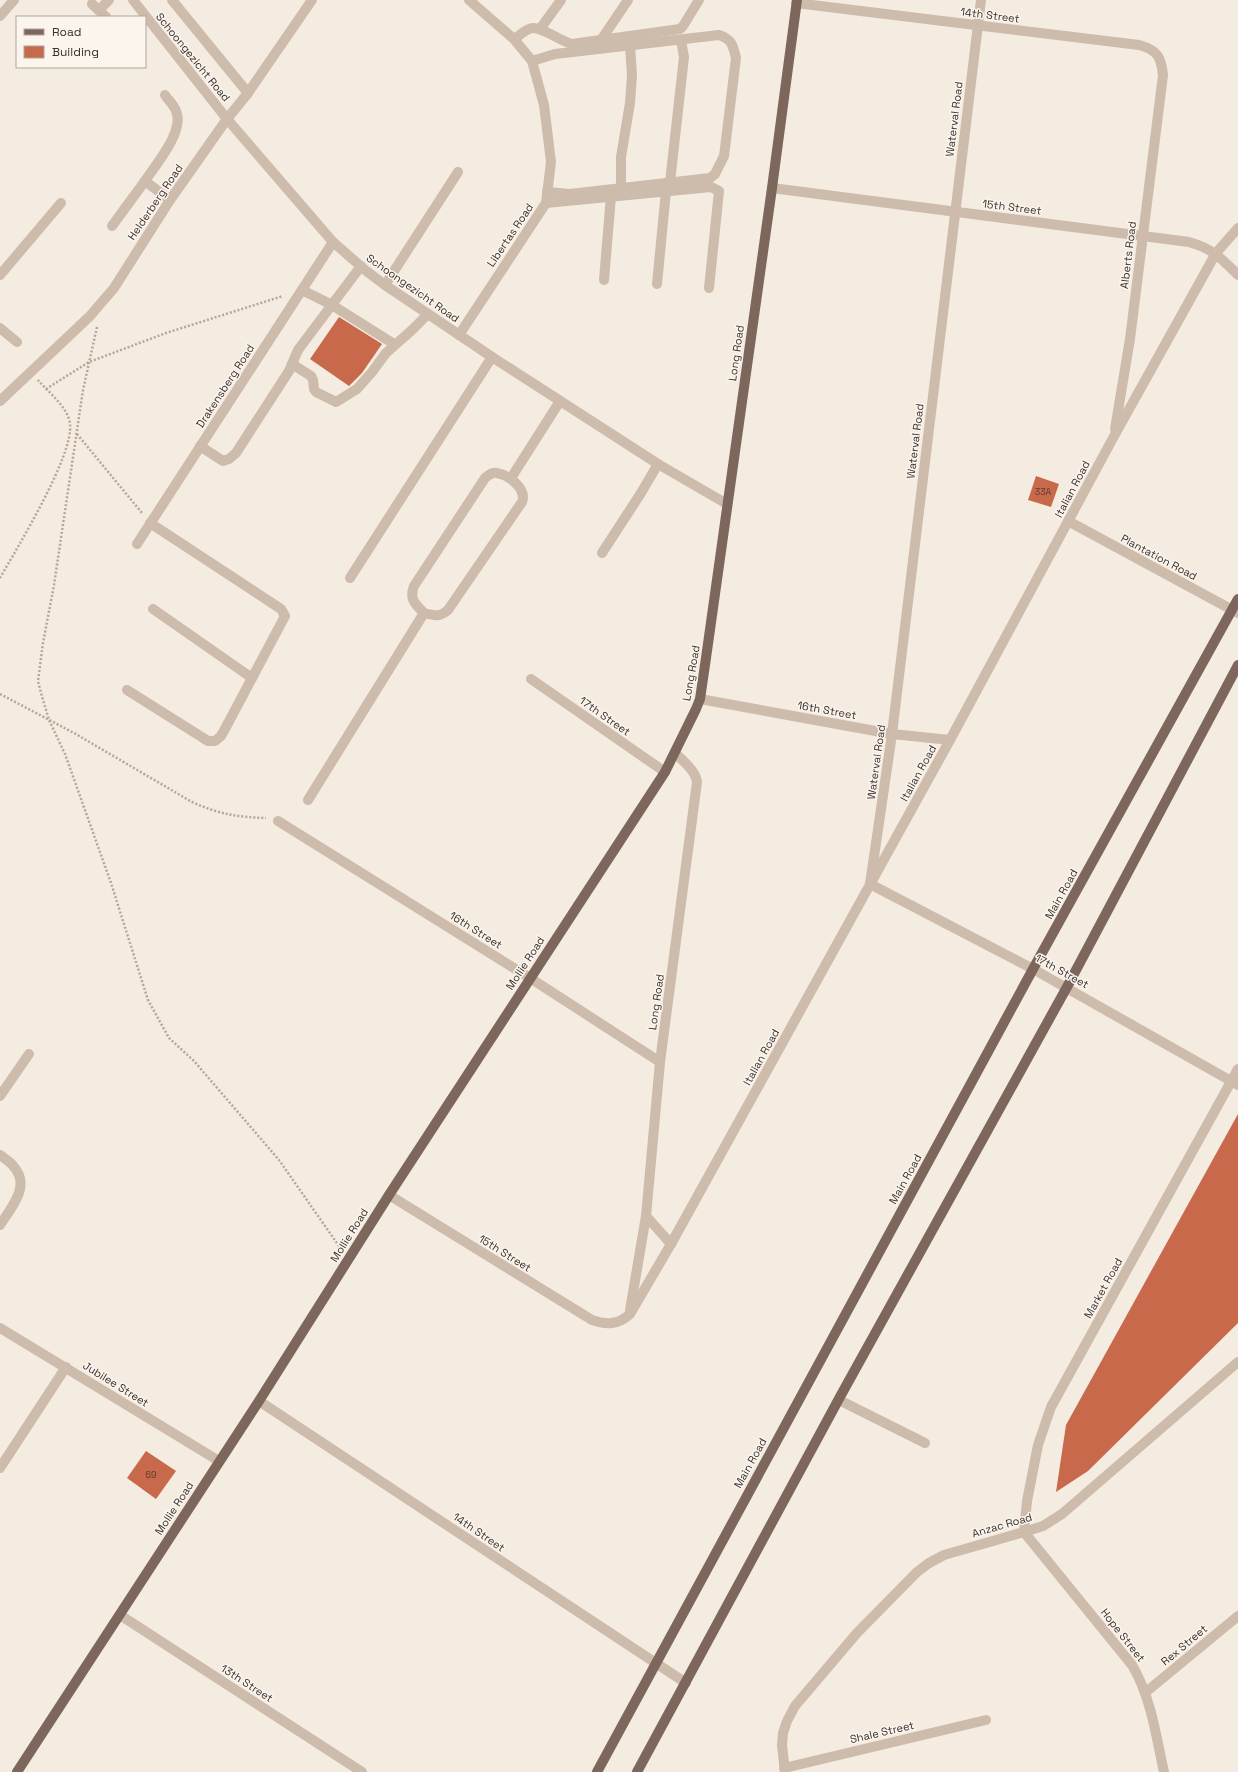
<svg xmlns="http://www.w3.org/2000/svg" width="1238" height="1772" font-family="'Space Grotesk',sans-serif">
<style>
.building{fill:#c8694b}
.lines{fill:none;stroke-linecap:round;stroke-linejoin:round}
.path{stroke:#b9a596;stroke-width:2.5;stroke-dasharray:2 2;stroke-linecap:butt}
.minor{stroke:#cdbbac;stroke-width:10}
.major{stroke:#7d675c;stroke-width:10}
.labels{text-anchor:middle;stroke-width:3;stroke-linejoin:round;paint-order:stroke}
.number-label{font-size:9px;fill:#5e3e33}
.street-label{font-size:11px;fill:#3b302b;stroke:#fbf5ee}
</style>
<rect width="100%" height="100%" fill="#f4ebe1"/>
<g class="building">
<path d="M 339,317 L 382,344 L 362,373 L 349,386 L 310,359 Z"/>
<path d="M 1036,476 L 1059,484 L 1051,507 L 1028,500 Z"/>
<path d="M 1238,1114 L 1238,1323 L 1088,1471 L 1056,1492 L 1066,1425 Z"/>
<path d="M 146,1451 L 176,1471 L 156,1499 L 127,1478 Z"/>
</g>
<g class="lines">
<g class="path">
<path d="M 97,327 L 83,390 L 54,585 L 43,643 L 38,681 L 41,693 L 49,720 L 65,754 L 111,883 L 148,1000 L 169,1038 L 194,1061 L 279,1160 L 341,1249"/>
<path d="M 46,389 L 89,362 L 166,333 L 283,296"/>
<path d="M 77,434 L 142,513"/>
<path d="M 0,578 C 17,548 74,455 70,424 C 68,407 49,393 38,380"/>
<path d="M 0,694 L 74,733 L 192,802 C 219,814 236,817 266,818"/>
</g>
<g class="minor">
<path d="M 133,0 L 227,119 L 333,242 L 365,270 L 385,285 L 492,357 L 658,464 L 727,504"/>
<path d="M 172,0 L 248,93"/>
<path d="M 981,0 L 892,734 L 870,884 L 1033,969 L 1238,1085"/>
<path d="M 796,3 L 1139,45 C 1157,50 1161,56 1163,75 L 1130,339 L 1115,429"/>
<path d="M 92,4 L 106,17"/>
<path d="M 99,10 L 109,0"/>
<path d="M 0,16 L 14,0"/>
<path d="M 540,29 L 561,0"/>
<path d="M 514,39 C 519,36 527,28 533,28 C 544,28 560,41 572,44 L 680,29 L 683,26 L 699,0"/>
<path d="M 601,40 L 628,0"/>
<path d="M 532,61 L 555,54 L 719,35 C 732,39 733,46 736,58 L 724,156 L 715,174 L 710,178 L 570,194 L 547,192"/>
<path d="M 145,181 C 156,164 185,131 176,111 C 174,105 168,100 165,95"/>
<path d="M 670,182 L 684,57 L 681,40"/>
<path d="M 621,188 L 621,157 L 630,103 L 632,75 L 630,46"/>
<path d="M 772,188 L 1189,242 C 1213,249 1220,257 1238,275"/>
<path d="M 546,203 L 711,187 L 719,191 L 709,288"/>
<path d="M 112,226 L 145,181 L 170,200"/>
<path d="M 0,275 L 61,203"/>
<path d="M 604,280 L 611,196"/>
<path d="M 657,284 L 666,191"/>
<path d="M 385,285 L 458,172"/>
<path d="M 302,290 L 332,305 L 394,344"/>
<path d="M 0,328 L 17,342 L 0,328"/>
<path d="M 459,335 L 546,203 L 551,162 L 544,105 L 532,61 L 514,39 L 469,0"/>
<path d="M 292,364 L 311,376 L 313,380 L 314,389 L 316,392 L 336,402 L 357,389 L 372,372 L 386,353 L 412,330 L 428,314"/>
<path d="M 0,401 L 90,316 L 114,288 L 170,200 L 227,119 L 248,93 L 312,0"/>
<path d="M 200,446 L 223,461 L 229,459 L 236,453 L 289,371 L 298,350 L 361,266"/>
<path d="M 511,478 L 560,401"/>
<path d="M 1068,521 L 1238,613"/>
<path d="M 137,544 L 333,242"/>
<path d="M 602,553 L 641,493 L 658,464"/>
<path d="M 350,578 L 492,357"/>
<path d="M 153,609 L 252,678"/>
<path d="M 531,679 L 665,772"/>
<path d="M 127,690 L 208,741 L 215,741 L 221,736 L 226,727 L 285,616 L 281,609 L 150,523"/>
<path d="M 700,699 L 892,734 L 950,740"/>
<path d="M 308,800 L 424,613 C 435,616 440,617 448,610 L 522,502 C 527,489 509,475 497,473 C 492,472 489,475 485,478 L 414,586 C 409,599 415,604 424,613"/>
<path d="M 278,821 L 530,978 L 660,1062"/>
<path d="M 0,1096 L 29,1054"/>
<path d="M 0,1155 C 5,1159 11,1162 14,1167 C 31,1186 11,1208 0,1225"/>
<path d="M 389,1195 L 592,1320 C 606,1325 618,1325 630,1314 L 671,1244 L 950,740 L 1113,438 L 1216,253 L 1238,228"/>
<path d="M 646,1216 L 671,1244"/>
<path d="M 630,1310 L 646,1216 L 660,1062 L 697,782 C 696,771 683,761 675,753"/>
<path d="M 0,1328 L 219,1461"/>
<path d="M 839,1400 L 925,1443"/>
<path d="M 259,1401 L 686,1683"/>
<path d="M 0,1468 L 66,1367"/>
<path d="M 120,1615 L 362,1772"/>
<path d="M 1146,1692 L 1238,1616"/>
<path d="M 784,1768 L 986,1720"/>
<path d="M 785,1772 L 782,1745 L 783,1733 L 787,1721 L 795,1706 L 857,1633 L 917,1572 L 929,1563 L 944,1555 L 1024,1532 L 1043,1526 L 1062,1514 L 1238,1362"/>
<path d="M 1164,1772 C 1156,1736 1151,1697 1132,1665 L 1024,1532 L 1027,1501 L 1038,1445 L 1051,1407 L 1238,1069"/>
</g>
<g class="major">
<path d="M 17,1772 L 259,1401 L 389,1195 L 665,772 L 696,709 L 700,699 L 706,658 L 772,188 L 797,0"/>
<path d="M 597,1772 L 1033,969 L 1238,599"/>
<path d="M 637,1772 L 841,1395 L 1067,987 L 1238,665"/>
</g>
</g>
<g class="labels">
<g class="number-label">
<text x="1043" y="495">33A</text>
<text x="151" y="1478">69</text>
</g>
<g class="street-label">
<text transform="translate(990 15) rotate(7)" y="4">14th Street</text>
<text transform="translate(193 57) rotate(51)" y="4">Schoongezicht Road</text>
<text transform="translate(954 119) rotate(-83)" y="4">Waterval Road</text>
<text transform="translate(155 202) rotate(-56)" y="4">Helderberg Road</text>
<text transform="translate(1012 207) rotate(7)" y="4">15th Street</text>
<text transform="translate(510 235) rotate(-56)" y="4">Libertas Road</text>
<text transform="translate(1128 255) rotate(-83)" y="4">Alberts Road</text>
<text transform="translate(413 288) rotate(35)" y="4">Schoongezicht Road</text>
<text transform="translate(736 353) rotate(-82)" y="4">Long Road</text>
<text transform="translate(225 386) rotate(-57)" y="4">Drakensberg Road</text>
<text transform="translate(915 441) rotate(-83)" y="4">Waterval Road</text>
<text transform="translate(1072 489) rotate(-62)" y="4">Italian Road</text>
<text transform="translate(1159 557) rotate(28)" y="4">Plantation Road</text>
<text transform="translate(691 673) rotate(-80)" y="4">Long Road</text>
<text transform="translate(827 710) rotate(10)" y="4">16th Street</text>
<text transform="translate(605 716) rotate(35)" y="4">17th Street</text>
<text transform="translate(876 762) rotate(-82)" y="4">Waterval Road</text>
<text transform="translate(918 773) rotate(-61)" y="4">Italian Road</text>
<text transform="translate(1061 894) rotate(-61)" y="4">Main Road</text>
<text transform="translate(476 930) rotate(32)" y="4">16th Street</text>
<text transform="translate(525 963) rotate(-57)" y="4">Mollie Road</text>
<text transform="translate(1062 971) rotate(29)" y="4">17th Street</text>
<text transform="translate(656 1002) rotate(-82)" y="4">Long Road</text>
<text transform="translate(761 1057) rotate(-61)" y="4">Italian Road</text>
<text transform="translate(905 1179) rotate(-61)" y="4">Main Road</text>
<text transform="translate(349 1235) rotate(-58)" y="4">Mollie Road</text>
<text transform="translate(505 1253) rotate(32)" y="4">15th Street</text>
<text transform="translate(1103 1288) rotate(-61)" y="4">Market Road</text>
<text transform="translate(116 1384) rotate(32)" y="4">Jubilee Street</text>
<text transform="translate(750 1463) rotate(-61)" y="4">Main Road</text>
<text transform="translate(174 1508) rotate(-57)" y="4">Mollie Road</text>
<text transform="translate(1002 1525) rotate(-16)" y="4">Anzac Road</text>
<text transform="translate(479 1532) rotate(34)" y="4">14th Street</text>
<text transform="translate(1123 1635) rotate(52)" y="4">Hope Street</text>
<text transform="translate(1184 1645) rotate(-40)" y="4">Rex Street</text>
<text transform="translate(247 1683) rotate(33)" y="4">13th Street</text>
<text transform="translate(882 1732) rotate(-13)" y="4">Shale Street</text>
</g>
</g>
<rect x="16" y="16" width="130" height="52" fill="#fbf5ee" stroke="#aea6a0"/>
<rect x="24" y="29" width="20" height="6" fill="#7d675c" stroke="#aea6a0"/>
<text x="52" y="36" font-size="12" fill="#3b302b">Road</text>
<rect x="24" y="46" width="20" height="12" fill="#c8694b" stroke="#aea6a0"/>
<text x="52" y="56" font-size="12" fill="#3b302b">Building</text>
</svg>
